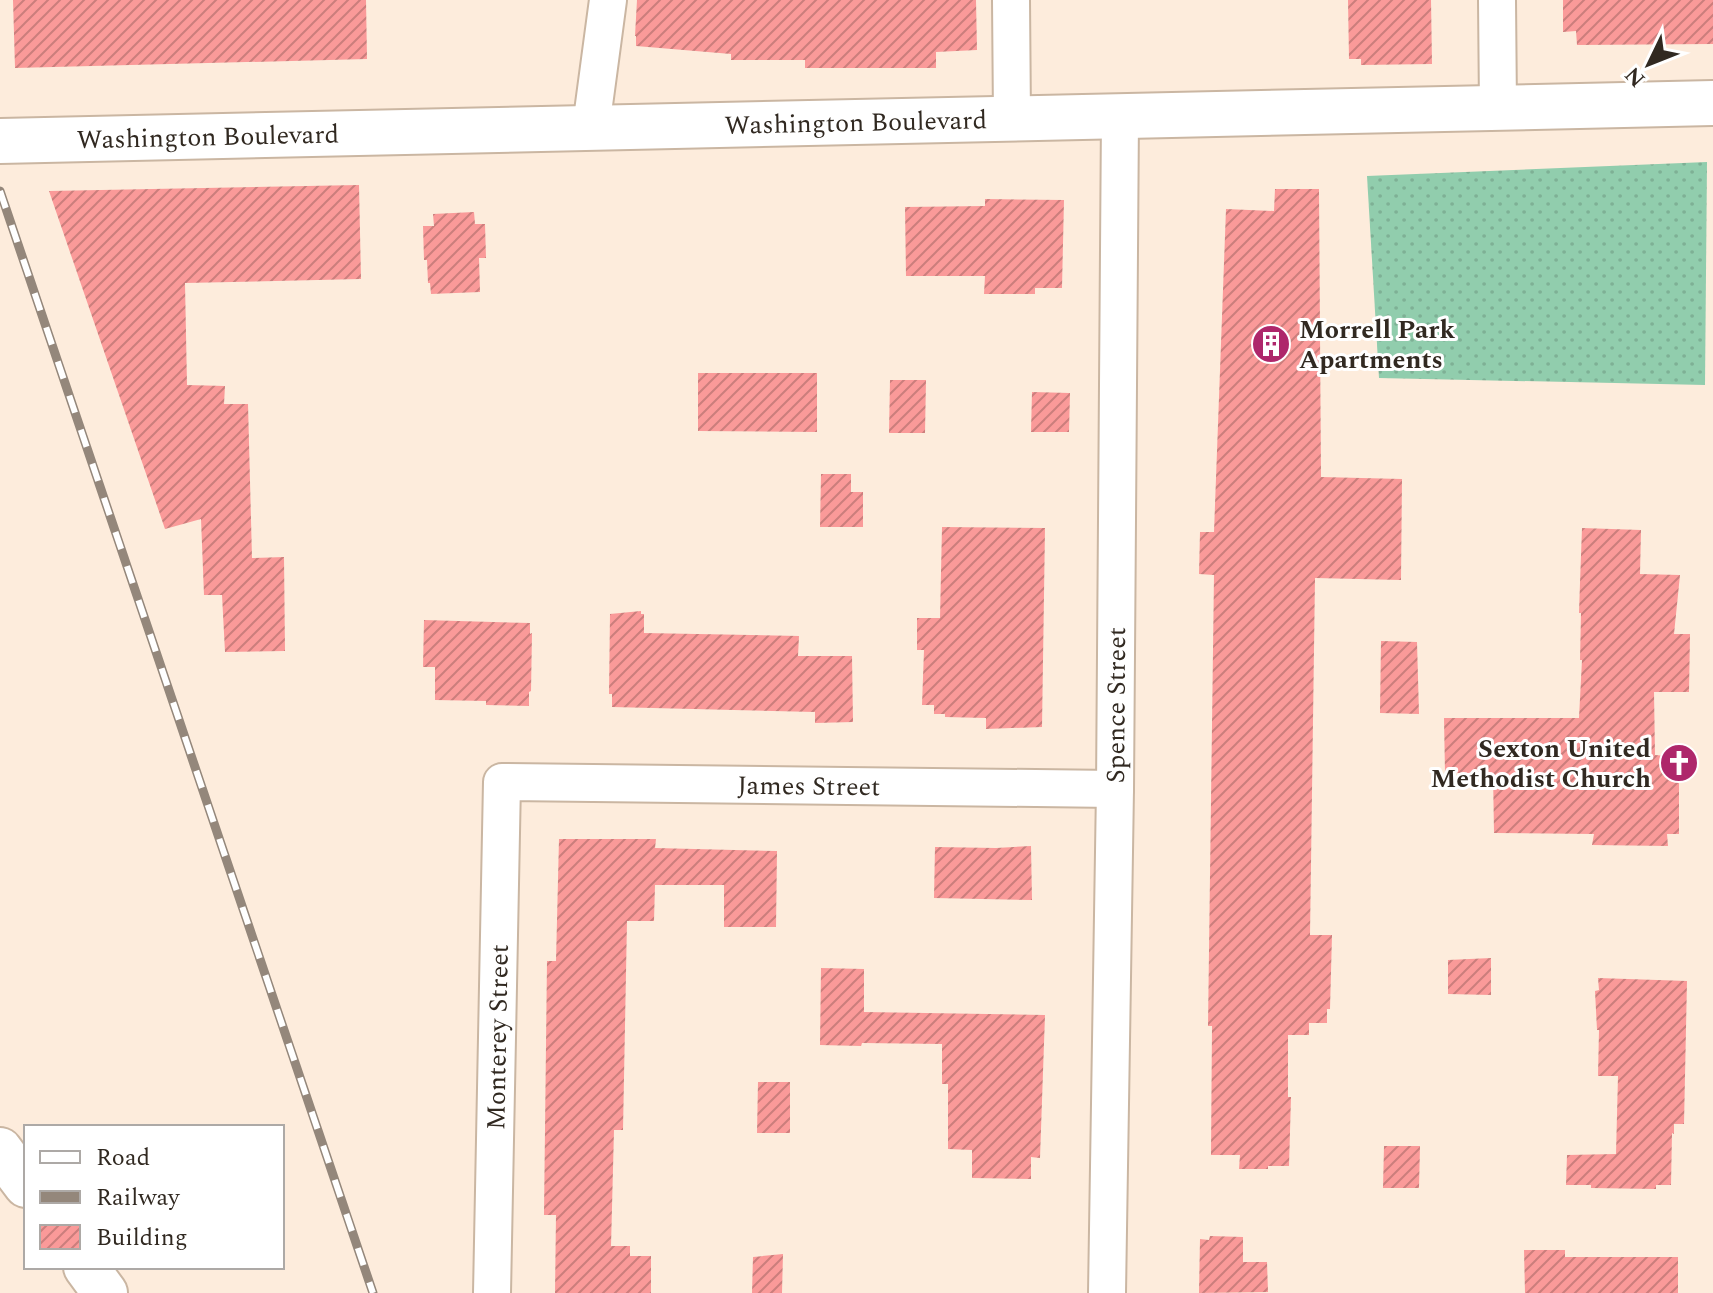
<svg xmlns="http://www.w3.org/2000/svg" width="1713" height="1293" font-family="Spectral,serif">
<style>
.grass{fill:url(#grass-dots)}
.building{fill:url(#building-hatch)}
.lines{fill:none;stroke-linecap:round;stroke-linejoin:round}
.minor-casing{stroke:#cab6a2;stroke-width:40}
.secondary-casing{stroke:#cab6a2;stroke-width:48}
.motorway-casing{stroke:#cab6a2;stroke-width:48}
.minor{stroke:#fff;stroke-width:36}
.secondary{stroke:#fff;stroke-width:44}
.motorway{stroke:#fff;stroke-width:44}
.rail-casing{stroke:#94877b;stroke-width:9}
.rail{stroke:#fff;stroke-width:6;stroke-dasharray:18;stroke-linecap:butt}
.labels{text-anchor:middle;stroke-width:6;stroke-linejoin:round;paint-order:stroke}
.street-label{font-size:26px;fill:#312921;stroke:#fff}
.poi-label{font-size:26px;font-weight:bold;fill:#312921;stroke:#fff;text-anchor:start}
</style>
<defs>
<pattern id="grass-dots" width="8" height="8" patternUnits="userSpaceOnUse" patternTransform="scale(2)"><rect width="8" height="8" fill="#91cdad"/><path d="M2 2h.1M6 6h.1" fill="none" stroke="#7eb095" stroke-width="1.8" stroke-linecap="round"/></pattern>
<pattern id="building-hatch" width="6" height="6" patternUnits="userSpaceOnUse" patternTransform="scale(2)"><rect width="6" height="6" fill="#fa9a99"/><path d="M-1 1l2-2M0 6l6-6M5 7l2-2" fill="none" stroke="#cb7e7c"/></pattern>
</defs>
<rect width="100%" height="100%" fill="#fdecdc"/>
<path class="grass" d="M 1707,162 L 1705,385 L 1379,378 L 1367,176 Z"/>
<g class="building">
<path d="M 13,0 L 366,0 L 367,59 L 15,68 Z"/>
<path d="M 637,0 L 976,0 L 977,50 L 936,52 L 936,68 L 805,68 L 805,60 L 731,60 L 731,54 L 636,46 L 636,36 L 635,36 Z"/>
<path d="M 1348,0 L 1431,0 L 1432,64 L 1361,65 L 1361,59 L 1349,59 Z"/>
<path d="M 1563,0 L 1713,0 L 1713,44 L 1577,45 L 1576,31 L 1563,32 Z"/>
<path d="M 359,185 L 361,279 L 185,283 L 187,385 L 225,386 L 224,404 L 248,404 L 252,558 L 284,557 L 285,651 L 225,652 L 222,595 L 204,595 L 201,519 L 165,529 L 49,191 Z"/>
<path d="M 1275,189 L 1319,189 L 1321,477 L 1402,479 L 1401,580 L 1315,578 L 1310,935 L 1332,935 L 1330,1009 L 1327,1009 L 1327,1023 L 1309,1023 L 1309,1035 L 1288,1035 L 1288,1097 L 1291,1097 L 1289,1166 L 1268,1166 L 1268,1169 L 1239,1169 L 1240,1155 L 1211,1155 L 1212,1026 L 1208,1026 L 1214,575 L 1199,574 L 1200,532 L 1214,532 L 1226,209 L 1274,211 Z"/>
<path d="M 985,199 L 1064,200 L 1062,288 L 1035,288 L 1035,294 L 984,294 L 985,276 L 906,276 L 905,207 L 985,206 Z"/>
<path d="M 474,212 L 475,224 L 485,224 L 486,258 L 479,258 L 480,292 L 431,294 L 430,283 L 428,283 L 427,260 L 424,260 L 423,226 L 434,226 L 433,214 Z"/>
<path d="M 698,373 L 817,373 L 817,432 L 698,431 Z"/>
<path d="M 890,380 L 926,380 L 925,433 L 889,433 Z"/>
<path d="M 1032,392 L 1070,393 L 1069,432 L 1031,432 Z"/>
<path d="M 821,474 L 851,474 L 851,492 L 863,492 L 863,527 L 820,527 Z"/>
<path d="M 942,527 L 1045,528 L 1042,727 L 986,729 L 986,718 L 945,717 L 945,714 L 934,714 L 934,705 L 922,705 L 924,650 L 917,650 L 917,618 L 940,618 Z"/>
<path d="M 1582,528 L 1641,530 L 1640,574 L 1680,575 L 1674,634 L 1690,634 L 1689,692 L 1654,692 L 1655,755 L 1667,756 L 1667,769 L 1679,769 L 1679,834 L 1667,834 L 1668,846 L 1592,845 L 1594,834 L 1494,833 L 1493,773 L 1445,773 L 1444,718 L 1579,718 L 1582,660 L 1580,660 L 1581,613 L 1579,613 L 1580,583 Z"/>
<path d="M 641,611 L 641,614 L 644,614 L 644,633 L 799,636 L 798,656 L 852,656 L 853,722 L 815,723 L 815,712 L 612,707 L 612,694 L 609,694 L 610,614 Z"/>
<path d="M 424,620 L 530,623 L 530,634 L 532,633 L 531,691 L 529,692 L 529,706 L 486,705 L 486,701 L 435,700 L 435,667 L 423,667 Z"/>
<path d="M 1381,641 L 1417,642 L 1419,714 L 1380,713 Z"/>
<path d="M 559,839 L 656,839 L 655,848 L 777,851 L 776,927 L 724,927 L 724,885 L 655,885 L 654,921 L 627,921 L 623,1130 L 614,1130 L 611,1246 L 630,1246 L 630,1256 L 651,1256 L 651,1293 L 555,1293 L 556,1215 L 544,1215 L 547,961 L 556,961 Z"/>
<path d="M 1031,846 L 1032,900 L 934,898 L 935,847 L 996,848 Z"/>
<path d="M 1491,958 L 1491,995 L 1448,994 L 1448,960 Z"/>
<path d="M 821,968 L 864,969 L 864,1012 L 1045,1015 L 1040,1158 L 1031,1157 L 1031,1179 L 972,1178 L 972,1150 L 948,1149 L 948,1084 L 942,1084 L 942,1044 L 862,1043 L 861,1046 L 820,1045 Z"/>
<path d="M 1598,978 L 1687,981 L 1684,1124 L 1674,1124 L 1674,1134 L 1672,1133 L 1671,1185 L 1656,1185 L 1656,1189 L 1591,1188 L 1591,1185 L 1566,1185 L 1567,1155 L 1616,1154 L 1618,1076 L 1598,1076 L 1599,1030 L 1597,1030 L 1595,991 L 1599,990 Z"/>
<path d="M 758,1082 L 790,1082 L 790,1133 L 757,1133 Z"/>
<path d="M 1384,1146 L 1420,1146 L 1419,1188 L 1383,1188 Z"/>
<path d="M 1210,1236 L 1243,1237 L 1243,1262 L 1267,1262 L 1268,1292 L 1199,1293 L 1200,1239 L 1209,1240 Z"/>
<path d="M 1524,1250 L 1565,1250 L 1565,1257 L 1678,1257 L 1678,1293 L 1525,1293 Z"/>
<path d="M 783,1254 L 782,1293 L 752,1293 L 753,1257 Z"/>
</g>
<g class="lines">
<g class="minor-casing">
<g id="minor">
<path d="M 1011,0 L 1012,118"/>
<path d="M 1497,0 L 1498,107"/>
<path d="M 591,127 L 608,0"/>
<path id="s1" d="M 492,1293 L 502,782 L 1115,789"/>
<path id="s2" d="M 1107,1293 L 1115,789 L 1120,116"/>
</g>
</g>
<g class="secondary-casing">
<g id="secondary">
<path id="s3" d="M 0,141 L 1713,103"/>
</g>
</g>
<g class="motorway-casing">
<g id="motorway">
<path d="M 0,1150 L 26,1185"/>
<path d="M 86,1267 L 105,1293"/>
</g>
</g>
<use href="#minor" class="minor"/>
<use href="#secondary" class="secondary"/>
<use href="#motorway" class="motorway"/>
<g class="rail-casing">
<path id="rail" d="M 0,191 L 373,1293"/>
</g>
<use href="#rail" class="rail"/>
</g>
<defs>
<g id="building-disc" transform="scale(2)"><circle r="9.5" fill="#ae276b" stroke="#fff"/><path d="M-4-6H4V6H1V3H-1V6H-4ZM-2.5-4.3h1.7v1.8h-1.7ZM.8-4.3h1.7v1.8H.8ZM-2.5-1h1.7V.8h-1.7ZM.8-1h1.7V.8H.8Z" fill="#fff"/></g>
<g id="church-disc" transform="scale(2)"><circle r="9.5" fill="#ae276b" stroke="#fff"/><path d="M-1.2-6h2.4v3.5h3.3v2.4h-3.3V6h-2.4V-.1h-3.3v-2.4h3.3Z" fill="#fff"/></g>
</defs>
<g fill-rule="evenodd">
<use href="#building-disc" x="1271" y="344"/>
<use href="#church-disc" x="1679" y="763"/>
</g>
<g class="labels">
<g class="street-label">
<text dy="9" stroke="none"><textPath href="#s3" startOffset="856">Washington Boulevard</textPath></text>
<text dy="9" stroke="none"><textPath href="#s3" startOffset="208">Washington Boulevard</textPath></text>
<text dy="9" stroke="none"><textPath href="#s2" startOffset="588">Spence Street</textPath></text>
<text dy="9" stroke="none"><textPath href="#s1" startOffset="818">James Street</textPath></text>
<text dy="9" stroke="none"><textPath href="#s1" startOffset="256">Monterey Street</textPath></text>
</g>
<g class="poi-label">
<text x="1299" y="338">Morrell Park<tspan x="1299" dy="30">Apartments</tspan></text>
<text x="1651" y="757" text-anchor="end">Sexton United<tspan x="1651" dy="30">Methodist Church</tspan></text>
</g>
</g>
<rect x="24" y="1125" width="260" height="144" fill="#ffffff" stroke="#ada9a6" stroke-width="2"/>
<rect x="40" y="1151" width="40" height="12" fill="#ffffff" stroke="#ada9a6" stroke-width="2"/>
<text x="96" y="1165" font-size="24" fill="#312921">Road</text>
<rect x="40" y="1191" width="40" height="12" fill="#94877b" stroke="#ada9a6" stroke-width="2"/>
<text x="96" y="1205" font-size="24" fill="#312921">Railway</text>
<rect x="40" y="1225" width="40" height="24" fill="url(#building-hatch)" stroke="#ada9a6" stroke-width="2"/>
<text x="96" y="1245" font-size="24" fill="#312921">Building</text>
<g transform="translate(1649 64) rotate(227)" stroke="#ffffff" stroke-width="6" paint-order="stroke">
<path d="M0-6L14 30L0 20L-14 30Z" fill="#312921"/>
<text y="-12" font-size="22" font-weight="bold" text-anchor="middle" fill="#312921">N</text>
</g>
</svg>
